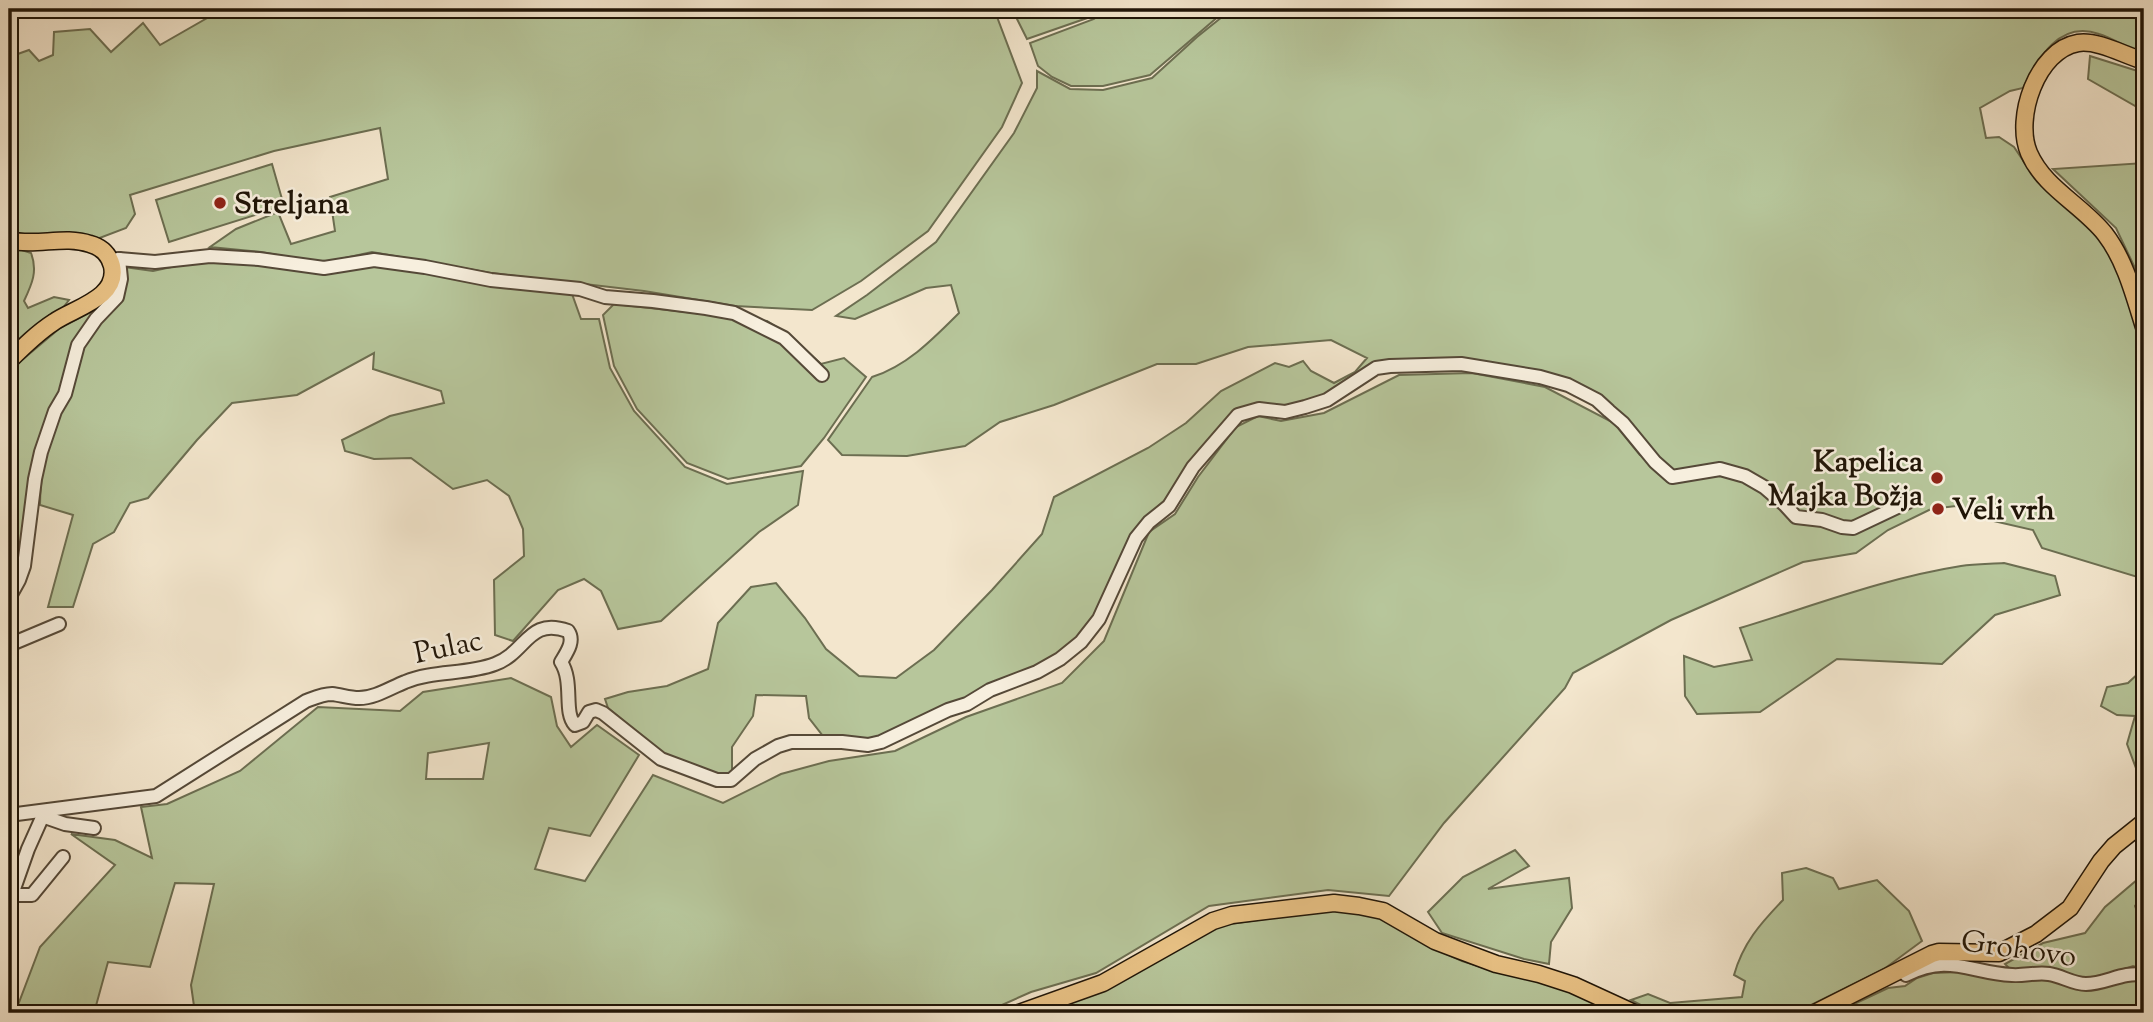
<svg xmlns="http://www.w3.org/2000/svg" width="2153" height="1022" font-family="'Sorts Mill Goudy',serif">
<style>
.green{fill:#b7c69b;stroke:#6c6e51;stroke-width:2;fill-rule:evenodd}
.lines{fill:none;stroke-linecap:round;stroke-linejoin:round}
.minor-casing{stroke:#554938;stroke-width:16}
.major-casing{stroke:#201507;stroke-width:19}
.minor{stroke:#f7efde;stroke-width:12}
.major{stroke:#eac386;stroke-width:16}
.poi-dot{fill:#8f2418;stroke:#f7efde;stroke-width:2.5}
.labels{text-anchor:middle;stroke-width:5;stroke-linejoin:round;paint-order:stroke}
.poi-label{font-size:30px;font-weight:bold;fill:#201507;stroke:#f7efde;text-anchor:start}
.street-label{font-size:30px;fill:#201507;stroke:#f7efde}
</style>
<rect width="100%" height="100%" fill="#f3e6cd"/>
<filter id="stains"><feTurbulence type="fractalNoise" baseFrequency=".00286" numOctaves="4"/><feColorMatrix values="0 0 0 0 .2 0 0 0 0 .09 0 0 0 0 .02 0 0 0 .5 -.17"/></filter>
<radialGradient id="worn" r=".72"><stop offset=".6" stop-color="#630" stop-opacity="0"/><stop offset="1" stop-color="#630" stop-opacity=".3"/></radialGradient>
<g class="green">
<path d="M 223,9 L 994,9 L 1022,83 L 1002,127 L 928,231 L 861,281 L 812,310 L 735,306 L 644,291 L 491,273 L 372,252 L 322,263 L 261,252 L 210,247 L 236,229 L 278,212 L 291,244 L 335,231 L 330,197 L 388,179 L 380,128 L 274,151 L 130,195 L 135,214 L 126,228 L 97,239 L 9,234 L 9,53 L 12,56 L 29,50 L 39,61 L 53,55 L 54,32 L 90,29 L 111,52 L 143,23 L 160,45 Z"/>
<path d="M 1012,9 L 1101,9 L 1093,16 L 1027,39 Z"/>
<path d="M 1105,9 L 1227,9 L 1150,75 L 1103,86 L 1071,86 L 1052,77 L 1038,66 L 1030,43 L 1094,19 Z"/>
<path d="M 1232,9 L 2144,9 L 2144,54 C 2128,49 2115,39 2099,34 C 2059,20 2039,58 2023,88 L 2010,91 L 1980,108 L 1986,138 L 1999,137 L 2014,147 L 2026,165 L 2042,183 L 2100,235 L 2115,262 L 2126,291 L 2144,345 L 2144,579 L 2042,548 L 2033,530 L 1985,519 L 1956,506 L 1931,509 L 1888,530 L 1856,553 L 1803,562 L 1671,620 L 1573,673 L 1565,688 L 1444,823 L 1389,896 L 1328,890 L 1209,906 L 1096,973 L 1031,992 L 984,1013 L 195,1013 L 191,985 L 214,884 L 175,883 L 150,967 L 108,962 L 94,1013 L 15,1013 L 40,947 L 115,865 L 71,834 L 115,840 L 152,858 L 141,807 L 167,804 L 240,771 L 318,707 L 400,711 L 423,692 L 511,678 L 551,697 L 557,726 L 571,747 L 597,725 L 639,755 L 590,836 L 549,828 L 535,869 L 585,881 L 653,775 L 723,803 L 781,774 L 829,761 L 895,751 L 966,717 L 1062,683 L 1104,641 L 1149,532 L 1175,514 L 1198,477 L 1236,427 L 1258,416 L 1281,421 L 1324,413 L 1399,375 L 1472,373 L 1545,387 L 1614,423 L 1640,455 L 1657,459 L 1586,390 L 1401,360 L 1326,397 L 1284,408 L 1254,405 L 1194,457 L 1166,499 L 1151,513 L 1094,617 L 1077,640 L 1056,657 L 964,701 L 873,740 L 823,736 L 809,718 L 806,696 L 756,695 L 753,716 L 732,747 L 732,773 L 719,774 L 664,754 L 608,708 L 605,699 L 628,692 L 667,686 L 708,669 L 718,623 L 751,587 L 776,583 L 805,618 L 826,649 L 859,676 L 896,678 L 934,650 L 992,590 L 1042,534 L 1054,497 L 1148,448 L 1186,423 L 1221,391 L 1275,363 L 1289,367 L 1303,361 L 1311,371 L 1334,383 L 1355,372 L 1367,358 L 1331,340 L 1248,347 L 1196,364 L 1157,364 L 1054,405 L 1000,422 L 965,446 L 907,456 L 842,455 L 828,440 L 872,377 C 907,366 933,339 959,313 L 951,285 L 926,288 L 855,319 L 836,316 L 867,295 L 936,242 L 1014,133 L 1037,88 L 1037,71 L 1070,89 L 1103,90 L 1152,78 L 1197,37 ZM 489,743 L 483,779 L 426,779 L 428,753 Z"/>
<path d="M 2090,56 L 2144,73 L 2144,111 L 2088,79 Z"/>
<path d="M 2144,163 L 2144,287 L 2116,228 L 2053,169 Z"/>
<path d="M 272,164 L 284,206 L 169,242 L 156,200 Z"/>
<path d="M 9,246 L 31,253 C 38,271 32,284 24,301 L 28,308 L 54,297 L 69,300 L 62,309 L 9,354 Z"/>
<path d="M 209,259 L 375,264 L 572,294 L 581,319 L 599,319 L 610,368 L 634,411 L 685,467 L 727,484 L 803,471 L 798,505 L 759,532 L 661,621 L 618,629 L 601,591 L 584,579 L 558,590 L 513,641 L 495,635 L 494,580 L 524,556 L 523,529 L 509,496 L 487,480 L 453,489 L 411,458 L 374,459 L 345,451 L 342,440 L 390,416 L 444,403 L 441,391 L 373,369 L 374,353 L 297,395 L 232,403 L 197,440 L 148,498 L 130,503 L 114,532 L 93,544 L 73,607 L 48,607 L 73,515 L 40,505 C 40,423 88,338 124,267 L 153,271 Z"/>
<path d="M 614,304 L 767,321 L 791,336 L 821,364 L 844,358 L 866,377 L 824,438 L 801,466 L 728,479 L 687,463 L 637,409 L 614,366 L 603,315 Z"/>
<path d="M 92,311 L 95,316 L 62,392 L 52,410 L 21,564 L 9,591 L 9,371 L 60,328 Z"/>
<path d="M 2004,563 L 2055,576 L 2060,595 L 1995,615 L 1942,664 L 1837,659 L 1760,712 L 1697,714 L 1685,696 L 1684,656 L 1714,667 L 1752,660 L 1740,628 C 1813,606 1885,578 1961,566 C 1975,564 1990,564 2004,563 Z"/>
<path d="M 2144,668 L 2144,782 L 2140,779 L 2127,744 L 2135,716 L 2117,715 L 2101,706 L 2107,687 L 2128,683 Z"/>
<path d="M 1515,850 L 1529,866 L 1488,889 L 1569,878 L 1572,908 L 1551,942 L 1549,964 L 1524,959 L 1442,933 L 1428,912 L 1463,877 Z"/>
<path d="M 1806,868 L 1833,878 L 1839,889 L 1877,880 L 1909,911 L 1922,941 L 1884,969 L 1795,1013 L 1656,1013 L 1631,1000 L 1648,994 L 1670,1003 L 1742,997 L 1745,981 L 1734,975 C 1743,943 1760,924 1783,900 L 1782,873 Z"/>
<path d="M 2144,874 L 2144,895 L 2135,906 L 2144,930 L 2144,969 L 2133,966 L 2092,980 L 2012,971 L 2005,964 L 2043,943 L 2085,933 L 2105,907 Z"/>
<path d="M 1335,909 L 1387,919 L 1431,947 L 1462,961 L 1497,972 L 1539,979 L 1572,991 L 1620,1013 L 1044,1013 L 1106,989 L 1216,926 Z"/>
<path d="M 1960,972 L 2040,978 L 2144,980 L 2144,1008 L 2104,1013 L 1835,1013 L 1888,988 L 1905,986 L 1917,978 L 1933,973 Z"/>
</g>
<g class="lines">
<g class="minor-casing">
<g id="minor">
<path d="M 119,259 L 155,262 L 210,256 L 259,259 L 324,268 L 374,260 L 425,267 L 491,280 L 580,289 L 605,297 L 653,301 L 706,308 L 734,313 L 784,338 L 822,375"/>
<path d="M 9,598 L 19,580 L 24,566 L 35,479 L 41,452 L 55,411 L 65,394 L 78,345 L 96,319 L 117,297 L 121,279 L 119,259 L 114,260"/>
<path d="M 9,645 L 59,624"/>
<path d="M 9,815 L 156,796 L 306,701 C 314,698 323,694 332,694 C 341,695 350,698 359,698 C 375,698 390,688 405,682 C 433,670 466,675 495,664 C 527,652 528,617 568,631 C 575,641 567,652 561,662 C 574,682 563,712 575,725 L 583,722 L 589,712 L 596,710 L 603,713 L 661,759 L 717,780 L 731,780 L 755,759 L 778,746 L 791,742 L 842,742 L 868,745 L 881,742 L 948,710 L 967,704 L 990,690 L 1037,672 L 1060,659 L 1081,642 L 1099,619 L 1136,538 L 1149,522 L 1169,506 L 1193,467 L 1238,415 L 1259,409 L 1285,412 L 1305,407 L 1327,400 L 1376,368 L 1390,366 L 1461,364 L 1540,377 L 1568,385 L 1597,400 L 1609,411 L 1623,423 L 1655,462 L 1672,477 L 1720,469 L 1745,476 L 1764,487 L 1785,505 L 1796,517 L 1822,520 L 1842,527 L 1853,528 L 1908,502"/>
<path d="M 42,816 L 65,824 L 94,828"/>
<path d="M 12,895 L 32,895 L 63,857"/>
<path d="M 9,903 L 28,849 L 45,811"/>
<path d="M 1906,975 C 1949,953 1970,973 2012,975 C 2024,976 2037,972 2049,974 C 2062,976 2073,984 2086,984 C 2106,984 2123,971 2144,975"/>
</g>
</g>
<g class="major-casing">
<g id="major">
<path d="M 2144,61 C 2124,55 2098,40 2078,43 C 2037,50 2014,118 2029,153 C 2044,188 2082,205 2105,234 C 2125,260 2134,295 2144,327"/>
<path d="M 9,240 C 36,247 64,235 90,244 C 101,247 109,254 112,266 C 119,298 74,308 54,322 C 37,333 23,347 9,361"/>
<path d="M 1019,1013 L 1103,983 L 1213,921 L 1232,915 L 1334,903 L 1359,906 L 1383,911 L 1435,941 L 1464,952 L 1496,964 L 1539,974 L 1573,985 L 1634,1013"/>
<path d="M 1815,1013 L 1932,954 L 1939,952 L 1999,953 L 2036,934 L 2070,908 L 2101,861 L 2114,846 L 2144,822"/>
</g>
</g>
<use href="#minor" class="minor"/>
<use href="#major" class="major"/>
</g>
<g class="poi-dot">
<circle cx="220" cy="203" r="7"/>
<circle cx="1937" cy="478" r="7"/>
<circle cx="1938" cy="509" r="7"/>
</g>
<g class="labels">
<g class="poi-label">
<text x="234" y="213">Streljana</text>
<text x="1923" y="471" text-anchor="end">Kapelica<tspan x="1923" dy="34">Majka Božja</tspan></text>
<text x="1952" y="519">Veli vrh</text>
</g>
<g class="street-label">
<text transform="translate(448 646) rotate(-12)" y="10">Pulac</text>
<text transform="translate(2019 948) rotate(8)" y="10">Grohovo</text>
</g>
</g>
<rect width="2153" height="1022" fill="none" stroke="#f3e6cd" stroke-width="35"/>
<rect x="10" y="10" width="2132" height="1001" fill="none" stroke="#201507" stroke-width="3.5"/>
<rect x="18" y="18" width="2118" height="987" fill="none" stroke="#201507" stroke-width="2"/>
<rect width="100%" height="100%" filter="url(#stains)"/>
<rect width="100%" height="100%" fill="url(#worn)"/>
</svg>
